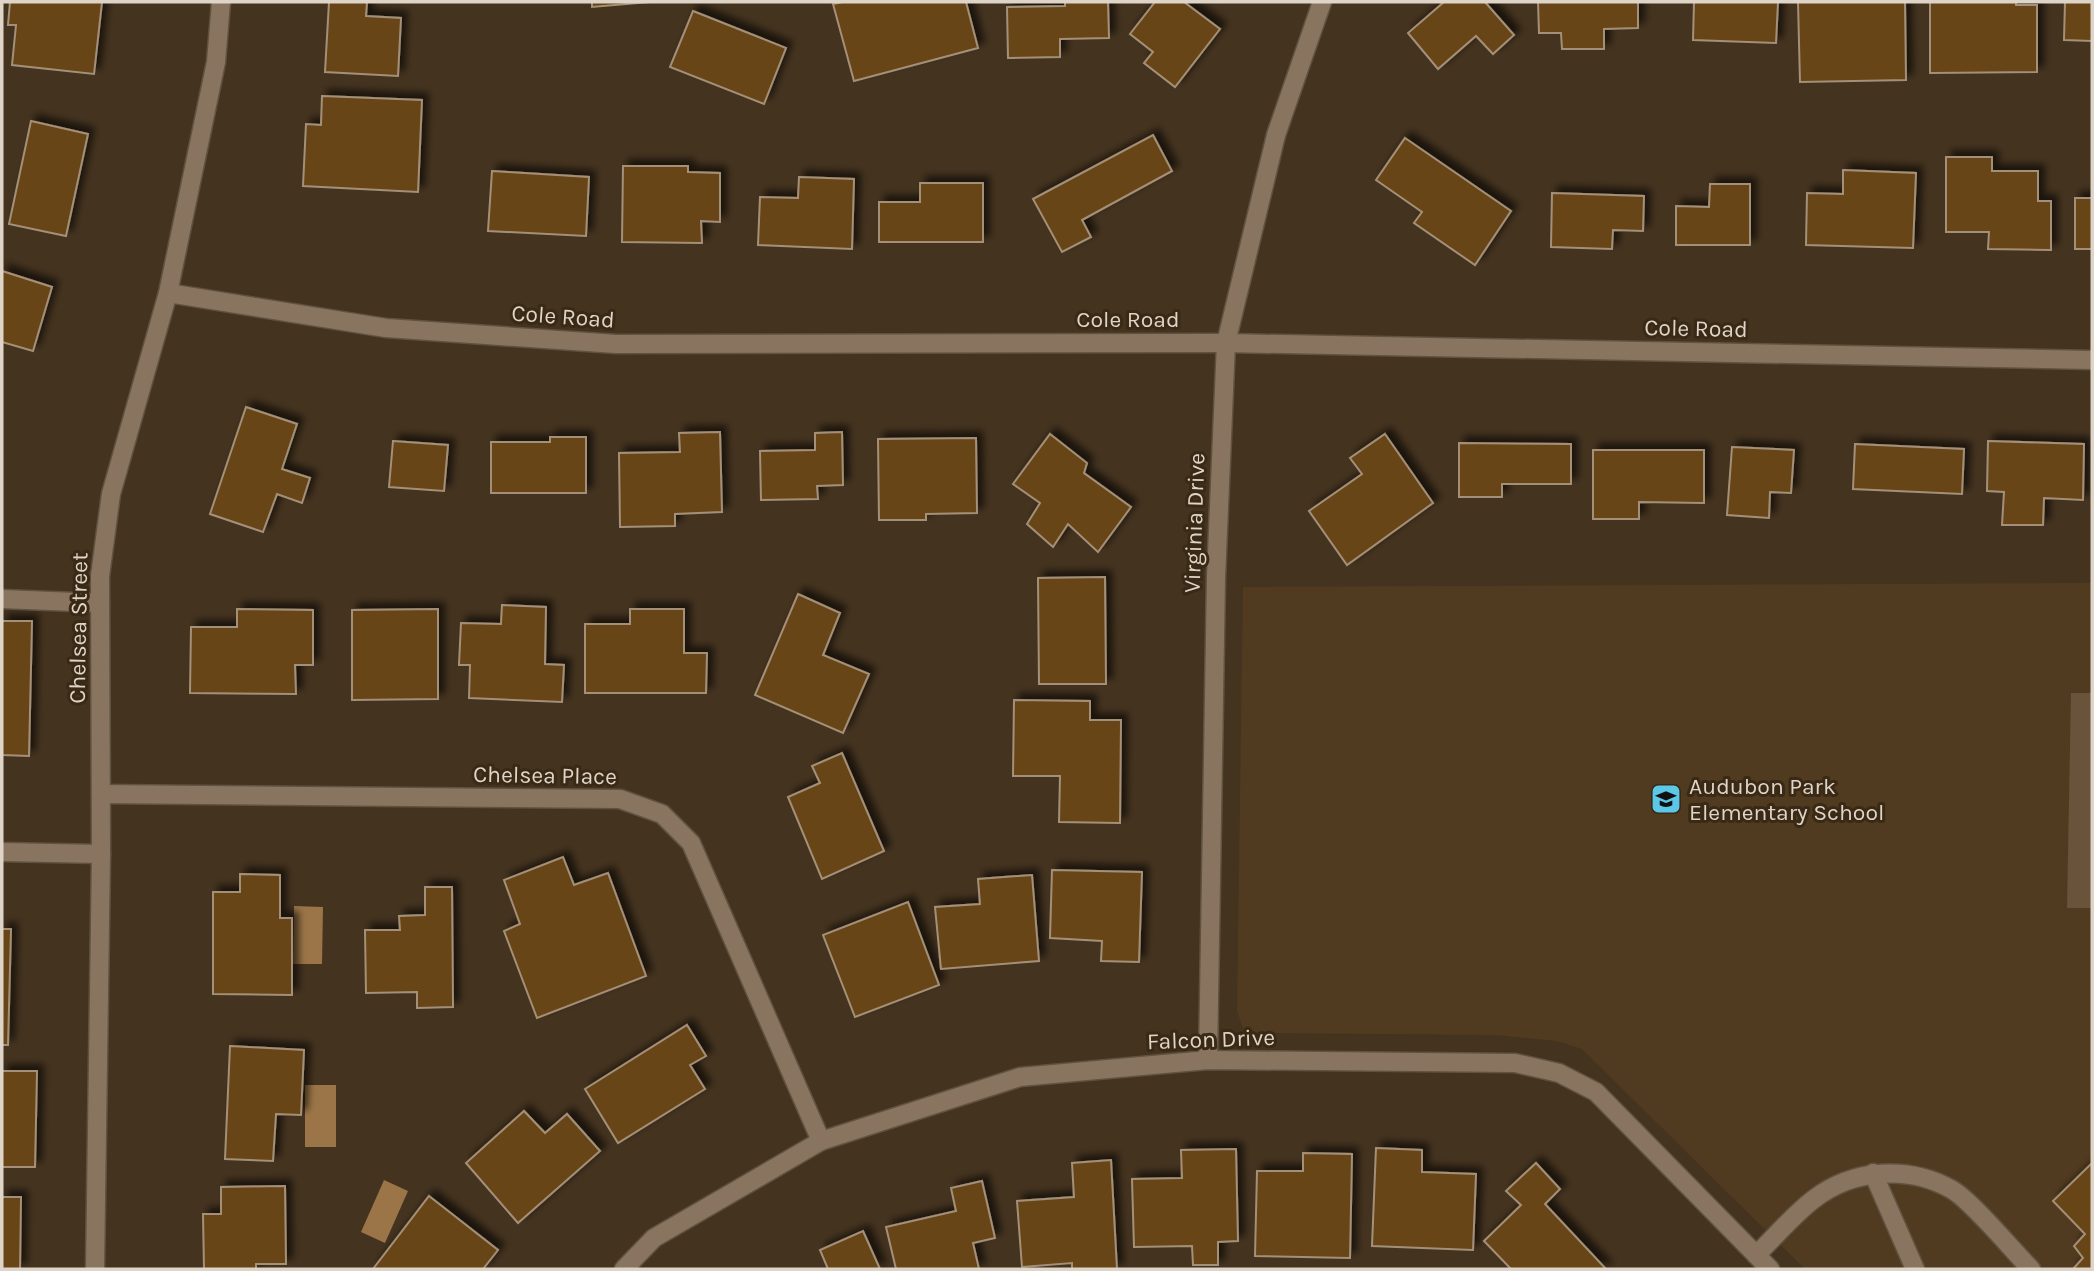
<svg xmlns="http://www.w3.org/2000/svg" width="2094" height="1271" font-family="Karla,sans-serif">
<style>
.built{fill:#513b20}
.green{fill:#69533a}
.water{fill:#9b7547}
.building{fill:#674414;stroke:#a49079;stroke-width:2;filter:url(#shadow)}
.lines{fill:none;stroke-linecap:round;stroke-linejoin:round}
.minor-casing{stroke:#605240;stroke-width:21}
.minor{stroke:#89755f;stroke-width:18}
.labels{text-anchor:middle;stroke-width:6;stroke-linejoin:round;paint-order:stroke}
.street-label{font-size:23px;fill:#dfd4c8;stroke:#392915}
.poi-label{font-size:23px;fill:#dfd4c8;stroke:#392915;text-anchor:start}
</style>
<defs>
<filter id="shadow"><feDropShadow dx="6" dy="-6" stdDeviation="3.5" flood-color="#0009"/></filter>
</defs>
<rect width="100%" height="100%" fill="#44331f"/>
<path class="built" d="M 2092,583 L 2092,1269 L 1805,1269 L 1582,1049 L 1557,1041 L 1494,1035 L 1259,1033 L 1243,1028 L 1237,1011 L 1243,587 Z"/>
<path class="green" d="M 2071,693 L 2092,693 L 2092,908 L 2067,908 Z"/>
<g class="water">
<path d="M 294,906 L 323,907 L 322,964 L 293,964 Z"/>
<rect x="305" y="1085" width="31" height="62"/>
<path d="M 384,1180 L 408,1191 L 385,1243 L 361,1232 Z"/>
</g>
<g class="building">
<path d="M 10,2 L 102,2 L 94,74 L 12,65 L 16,25 L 8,25 Z"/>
<path d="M 329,2 L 367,2 L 366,16 L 401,18 L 398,76 L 325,72 Z"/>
<path d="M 592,2 L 650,2 L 592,7 Z"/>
<path d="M 843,2 L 966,2 L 978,48 L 854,81 L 833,4 Z"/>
<path d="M 1065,2 L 1108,2 L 1109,38 L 1060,39 L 1060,57 L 1008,58 L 1007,7 L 1065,6 Z"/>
<path d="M 1155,2 L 1184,2 L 1220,29 L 1175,87 L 1144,63 L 1153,52 L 1130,34 Z"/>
<path d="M 1444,2 L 1485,2 L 1514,35 L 1493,54 L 1476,36 L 1438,69 L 1408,33 Z"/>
<path d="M 1538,2 L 1638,2 L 1638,28 L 1604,29 L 1604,49 L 1562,49 L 1561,33 L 1539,33 Z"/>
<path d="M 1694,2 L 1778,2 L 1776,43 L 1693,40 Z"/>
<path d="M 1798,2 L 1905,2 L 1906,80 L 1800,82 Z"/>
<path d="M 1930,2 L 2016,2 L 2016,5 L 2037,5 L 2037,72 L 1930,73 Z"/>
<path d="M 2065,2 L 2092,2 L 2092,41 L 2064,40 Z"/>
<path d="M 693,11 L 786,48 L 764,104 L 670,67 Z"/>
<path d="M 322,96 L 422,100 L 418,192 L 303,186 L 306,124 L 321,125 Z"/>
<path d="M 31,121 L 88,134 L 66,236 L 9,224 Z"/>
<path d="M 1153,135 L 1172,171 L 1082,220 L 1091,237 L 1062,252 L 1033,199 Z"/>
<path d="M 1405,138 L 1511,211 L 1475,265 L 1414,223 L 1422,212 L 1376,180 Z"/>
<path d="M 1946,157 L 1992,157 L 1992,171 L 2038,171 L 2038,201 L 2051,201 L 2051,250 L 1988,249 L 1989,232 L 1946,232 Z"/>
<path d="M 623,166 L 688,166 L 688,172 L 720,173 L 720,222 L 701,221 L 702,243 L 622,242 Z"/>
<path d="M 1843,170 L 1916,173 L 1913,248 L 1806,245 L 1807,193 L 1843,194 Z"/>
<path d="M 492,171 L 589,177 L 586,236 L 488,231 Z"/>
<path d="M 799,177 L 854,179 L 852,249 L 758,245 L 760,197 L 798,198 Z"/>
<path d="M 920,183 L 983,183 L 983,242 L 879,242 L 879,202 L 920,202 Z"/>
<path d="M 1710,184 L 1750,184 L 1750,245 L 1676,245 L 1676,206 L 1709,207 Z"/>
<path d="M 1552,193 L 1644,196 L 1643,231 L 1613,230 L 1612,249 L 1551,247 Z"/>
<rect x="2075" y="198" width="17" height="51"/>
<path d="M 2,271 L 52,287 L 33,351 L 2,342 Z"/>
<path d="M 246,407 L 297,424 L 282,469 L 310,478 L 302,503 L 277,494 L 263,532 L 210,514 Z"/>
<path d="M 720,432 L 722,512 L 675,514 L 675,526 L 620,527 L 619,453 L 680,452 L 679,433 Z"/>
<path d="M 842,432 L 843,485 L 817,486 L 818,499 L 761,500 L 760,451 L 815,450 L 815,433 Z"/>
<path d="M 1050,434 L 1087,463 L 1084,473 L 1131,507 L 1098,552 L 1068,524 L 1053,547 L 1027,524 L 1040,503 L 1013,484 Z"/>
<path d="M 1385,434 L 1433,503 L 1347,565 L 1309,511 L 1362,474 L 1350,458 Z"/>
<path d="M 550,437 L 586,437 L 586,493 L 491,493 L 491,442 L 550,442 Z"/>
<path d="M 976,438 L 977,513 L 926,514 L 926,520 L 879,520 L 878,439 Z"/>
<path d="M 393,441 L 448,445 L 444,491 L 389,487 Z"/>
<path d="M 1988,441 L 2084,444 L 2083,500 L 2044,498 L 2043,525 L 2002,525 L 2004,492 L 1987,491 Z"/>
<path d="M 1459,443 L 1571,444 L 1571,484 L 1502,484 L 1502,497 L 1459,497 Z"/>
<path d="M 1855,444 L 1964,449 L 1962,494 L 1853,489 Z"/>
<path d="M 1732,447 L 1794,450 L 1791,493 L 1770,492 L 1769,518 L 1727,515 Z"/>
<path d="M 1593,450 L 1704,450 L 1704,503 L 1639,502 L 1639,519 L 1593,519 Z"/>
<path d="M 1105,577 L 1106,684 L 1039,684 L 1038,578 Z"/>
<path d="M 798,594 L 840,613 L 823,655 L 869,674 L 843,733 L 755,695 Z"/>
<path d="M 502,605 L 546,607 L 545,664 L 564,665 L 562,702 L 469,698 L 470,665 L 459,665 L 461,623 L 501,624 Z"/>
<path d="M 237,609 L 313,610 L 313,665 L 295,665 L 296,694 L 190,693 L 191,627 L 237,627 Z"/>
<path d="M 438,609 L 438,699 L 352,700 L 352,610 Z"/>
<path d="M 630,609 L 684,609 L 684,653 L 707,653 L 706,693 L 585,693 L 585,624 L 630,624 Z"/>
<path d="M 2,621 L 32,621 L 29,756 L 2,755 Z"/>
<path d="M 1014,700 L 1090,701 L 1090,720 L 1121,720 L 1120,823 L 1059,822 L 1060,776 L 1013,776 Z"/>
<path d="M 842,753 L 884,851 L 822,879 L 788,797 L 820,783 L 812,766 Z"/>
<path d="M 563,857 L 574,885 L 608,873 L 646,976 L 537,1018 L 504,931 L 520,924 L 504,880 Z"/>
<path d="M 1052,870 L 1142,872 L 1139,962 L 1101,961 L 1102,941 L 1050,938 Z"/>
<path d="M 240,874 L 280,875 L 280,918 L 292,918 L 292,995 L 213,994 L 213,892 L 240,892 Z"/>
<path d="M 1032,875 L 1039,961 L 941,969 L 935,907 L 980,904 L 978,879 Z"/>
<path d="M 425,887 L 452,887 L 453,1007 L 417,1008 L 417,992 L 366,993 L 365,930 L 400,930 L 399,916 L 425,915 Z"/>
<path d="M 908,902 L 939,985 L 855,1017 L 823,935 Z"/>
<path d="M 2,929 L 11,929 L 8,1045 L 2,1045 Z"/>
<path d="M 687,1025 L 706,1056 L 690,1065 L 705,1089 L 618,1143 L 585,1089 Z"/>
<path d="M 230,1046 L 304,1050 L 301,1115 L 276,1114 L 273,1161 L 225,1159 Z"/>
<path d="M 2,1071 L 37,1071 L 35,1167 L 2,1167 Z"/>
<path d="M 524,1111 L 545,1133 L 567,1114 L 600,1151 L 518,1223 L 466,1163 Z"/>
<path d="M 1376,1148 L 1422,1150 L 1422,1172 L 1476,1174 L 1473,1250 L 1372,1246 Z"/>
<path d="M 1236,1149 L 1238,1241 L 1218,1242 L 1218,1265 L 1193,1265 L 1192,1246 L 1134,1247 L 1132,1179 L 1182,1178 L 1181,1150 Z"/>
<path d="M 1303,1153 L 1352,1154 L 1350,1258 L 1255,1256 L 1257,1171 L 1303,1171 Z"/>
<path d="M 1111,1160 L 1117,1269 L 1072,1269 L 1072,1263 L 1022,1267 L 1017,1201 L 1074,1197 L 1072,1163 Z"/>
<path d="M 1536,1163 L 1560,1189 L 1545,1204 L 1606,1269 L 1511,1269 L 1484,1241 L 1521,1205 L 1506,1191 Z"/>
<path d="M 2092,1163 L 2092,1269 L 2073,1269 L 2083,1258 L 2074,1246 L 2085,1234 L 2053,1201 Z"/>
<path d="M 982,1181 L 995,1238 L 973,1243 L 979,1269 L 896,1269 L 886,1227 L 956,1211 L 951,1188 Z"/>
<path d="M 285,1186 L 286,1264 L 256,1264 L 256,1269 L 204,1269 L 203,1214 L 221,1214 L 221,1187 Z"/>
<path d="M 429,1196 L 498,1250 L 483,1269 L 373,1269 Z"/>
<path d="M 2,1197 L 21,1197 L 20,1269 L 2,1269 Z"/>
<path d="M 863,1231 L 880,1269 L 828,1269 L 820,1250 Z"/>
</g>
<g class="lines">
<g class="minor-casing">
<g id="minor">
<path d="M 168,293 L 386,328 L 616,344 L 1226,343 L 2092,360"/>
<path d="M 2,599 L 100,603"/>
<path d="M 101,794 L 620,799 L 662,814 L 691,843 L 821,1141"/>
<path d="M 2,852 L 101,854"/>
<path d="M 1208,1060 L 1216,577 L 1226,343 L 1276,135 L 1322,2"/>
<path d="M 1873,1173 L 1915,1269"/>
<path d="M 1756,1255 C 1775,1237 1793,1215 1814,1199 C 1853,1169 1908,1165 1951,1189 C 1971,1200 2012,1250 2031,1269"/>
<path d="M 95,1269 L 101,854 L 100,576 L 111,494 L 168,293 L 216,62 L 221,2"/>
<path d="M 624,1269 L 654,1238 L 821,1141 L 1020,1077 L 1208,1060 L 1515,1063 L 1559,1073 L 1596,1092 L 1770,1269"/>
</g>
</g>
<use href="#minor" class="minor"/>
</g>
<defs>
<g id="school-square" transform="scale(1.575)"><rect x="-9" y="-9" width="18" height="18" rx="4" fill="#5cc7e7" stroke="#392915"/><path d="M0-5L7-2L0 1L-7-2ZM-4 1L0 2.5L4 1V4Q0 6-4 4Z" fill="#111"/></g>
</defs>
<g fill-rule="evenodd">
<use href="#school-square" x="1666" y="799"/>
</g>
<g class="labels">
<g class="street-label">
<text transform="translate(563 316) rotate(4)" y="8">Cole Road</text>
<text x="1128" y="327">Cole Road</text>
<text transform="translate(1696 328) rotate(1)" y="8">Cole Road</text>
<text transform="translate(1194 523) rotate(-88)" y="8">Virginia Drive</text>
<text transform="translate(78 628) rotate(-89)" y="8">Chelsea Street</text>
<text transform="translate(545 775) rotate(1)" y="8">Chelsea Place</text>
<text transform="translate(1211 1039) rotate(-2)" y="8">Falcon Drive</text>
</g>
<g class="poi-label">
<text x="1689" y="794">Audubon Park<tspan x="1689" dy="26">Elementary School</tspan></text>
</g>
</g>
<rect width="2094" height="1271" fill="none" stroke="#dfd4c8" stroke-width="7"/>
</svg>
